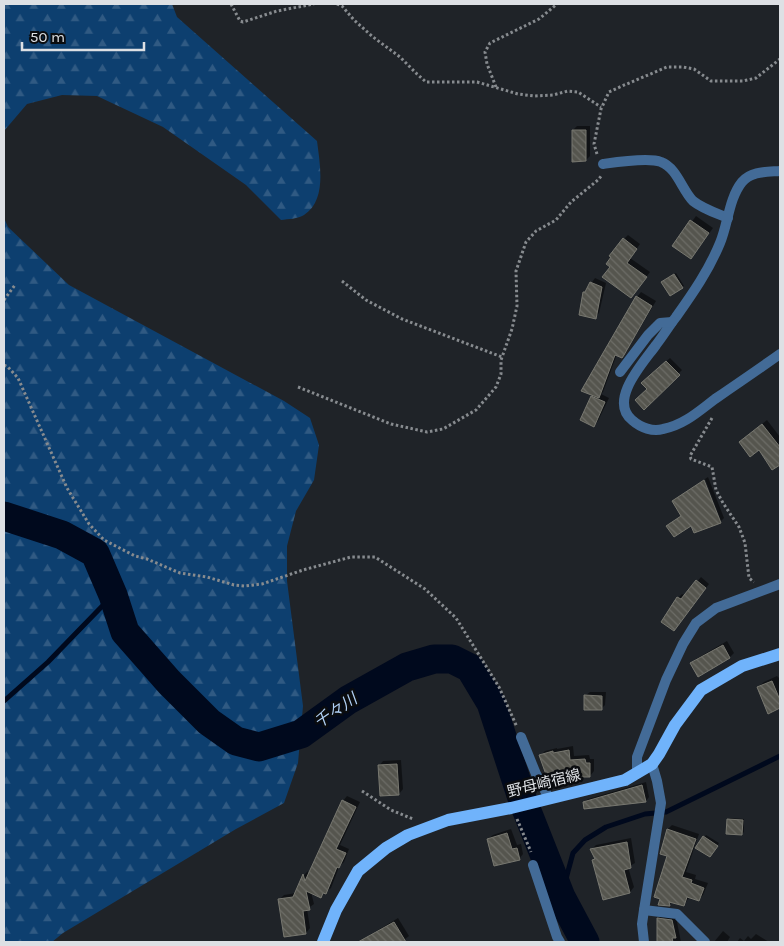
<svg xmlns="http://www.w3.org/2000/svg" width="784" height="946" font-family="Karla,'Noto Sans JP',sans-serif">
<style>
.forest{fill:url(#forest-firs)}
.shadow{fill:#0007}
.lines{fill:none;stroke-linecap:round;stroke-linejoin:round}
.stream{stroke:#00091d;stroke-width:5}
.river{stroke:#00091d;stroke-width:29}
.building{fill:url(#building-back-hatch);stroke:#787870}
.path{stroke:#878b8f;stroke-width:3;stroke-dasharray:2.5 2.5;stroke-linecap:butt}
.street{stroke:#436b97;stroke-width:10}
.primary{stroke:#70b3fb;stroke-width:12}
.labels{text-anchor:middle;stroke-width:5;stroke-linejoin:round;paint-order:stroke}
.street-label{font-size:15px;fill:#dde0e4;stroke:#0a0c0f}
.water-label{font-size:16px;font-style:italic;fill:#b1d1f6;stroke:#0a0c0f}
</style>
<defs>
<pattern id="forest-firs" width="22" height="20" patternUnits="userSpaceOnUse" patternTransform="scale(1.25)"><rect width="22" height="20" fill="#0d3f6f"/><path d="M5 1l3.5 6h-7zM16 11l3.5 6h-7z" fill="#305a83"/></pattern>
<pattern id="building-back-hatch" width="6" height="6" patternUnits="userSpaceOnUse" patternTransform="scale(1.25)"><rect width="6" height="6" fill="#55554e"/><path d="M-1 5l2 2M0 0l6 6M5-1l2 2" fill="none" stroke="#6d6d67"/></pattern>
</defs>
<rect width="100%" height="100%" fill="#1f2328"/>
<g class="forest">
<path d="M 4,4 L 172,4 L 177,17 L 317,141 C 320,165 327,200 304,215 C 298,219 288,219 281,220 L 246,185 L 163,127 L 97,96 L 62,95 L 27,104 L 4,131 Z"/>
<path d="M 4,218 L 8,227 L 69,285 L 284,401 L 310,418 L 319,445 L 314,480 L 296,511 L 287,546 L 287,581 L 303,706 L 298,763 L 284,803 L 236,829 L 63,933 L 52,942 L 4,942 Z"/>
</g>
<g class="shadow">
<path d="M 577,126 L 590,126 L 590,156 L 586,160 L 573,130 Z"/>
<path d="M 696,216 L 713,228 L 691,258 L 674,246 Z"/>
<path d="M 628,235 L 640,244 L 630,258 L 650,272 L 635,292 L 611,266 L 624,239 Z"/>
<path d="M 676,273 L 684,286 L 682,287 L 665,280 Z"/>
<path d="M 595,278 L 606,283 L 599,313 L 595,317 L 585,292 Z"/>
<path d="M 641,292 L 656,301 L 626,352 L 622,356 L 617,354 L 603,392 L 601,394 L 609,398 L 598,421 L 594,425 L 592,396 L 637,297 Z"/>
<path d="M 670,358 L 682,370 L 644,408 L 649,389 L 643,383 Z"/>
<path d="M 767,420 L 780,437 L 780,464 L 772,469 L 759,448 L 745,438 Z"/>
<path d="M 708,477 L 724,518 L 721,521 L 705,479 Z"/>
<path d="M 701,577 L 709,584 L 674,629 L 678,598 L 682,594 L 685,596 Z"/>
<path d="M 727,641 L 734,653 L 730,657 L 698,675 L 692,663 L 696,659 Z"/>
<path d="M 777,676 L 780,679 L 780,707 L 769,712 L 758,687 L 764,682 Z"/>
<path d="M 590,692 L 606,692 L 605,705 L 601,709 L 585,696 Z"/>
<path d="M 573,746 L 574,756 L 589,755 L 590,759 L 594,759 L 594,771 L 590,776 L 541,755 L 545,751 L 557,748 L 557,749 Z"/>
<path d="M 401,760 L 403,789 L 399,794 L 379,766 L 383,761 Z"/>
<path d="M 646,782 L 649,797 L 646,801 L 584,802 L 588,799 Z"/>
<path d="M 347,796 L 360,802 L 340,845 L 349,849 L 344,862 L 339,867 L 331,888 L 321,896 L 311,892 L 314,904 L 307,909 L 310,928 L 306,933 L 280,899 L 284,895 L 296,893 L 304,875 L 308,871 L 308,875 L 343,801 Z"/>
<path d="M 730,818 L 744,819 L 744,832 L 742,834 L 728,820 Z"/>
<path d="M 672,825 L 699,834 L 686,872 L 696,875 L 695,879 L 708,883 L 703,895 L 699,900 L 690,896 L 684,905 L 673,901 L 669,905 L 660,904 L 668,856 L 661,853 L 668,829 Z"/>
<path d="M 511,829 L 517,845 L 521,844 L 523,854 L 519,859 L 488,839 L 493,835 Z"/>
<path d="M 706,835 L 719,843 L 711,854 L 697,848 Z"/>
<path d="M 631,838 L 635,863 L 628,867 L 634,887 L 630,892 L 604,899 L 596,858 L 592,849 L 596,845 Z"/>
<path d="M 662,915 L 676,917 L 681,942 L 658,942 L 658,919 Z"/>
<path d="M 398,918 L 409,936 L 404,940 L 401,942 L 368,942 L 366,939 L 370,935 Z"/>
<path d="M 723,931 L 730,937 L 727,942 L 714,942 Z"/>
<path d="M 756,934 L 769,942 L 737,942 L 740,938 L 744,941 L 748,936 L 751,939 Z"/>
</g>
<g class="lines">
<g class="stream">
<path d="M 4,701 L 48,662 L 113,595"/>
<path d="M 561,897 L 573,853 L 585,840 L 606,827 L 645,814 L 666,812 L 780,756"/>
</g>
<path class="river" d="M 4,516 L 62,535 L 95,553 L 113,595 L 125,632 L 169,682 L 209,722 L 236,741 L 259,747 L 301,734 L 348,700 L 407,667 L 434,659 L 452,659 L 470,668 L 491,703 L 523,801 L 561,897 L 585,942"/>
</g>
<g class="building">
<path d="M 572,130 L 586,130 L 586,161 L 572,162 Z"/>
<path d="M 690,220 L 709,233 L 691,259 L 672,246 Z"/>
<path d="M 623,238 L 637,249 L 627,263 L 647,277 L 631,298 L 602,277 L 610,267 L 606,264 L 611,257 L 609,256 Z"/>
<path d="M 674,274 L 683,288 L 670,296 L 661,282 Z"/>
<path d="M 590,282 L 602,287 L 596,319 L 579,315 L 583,292 L 585,292 Z"/>
<path d="M 636,296 L 652,306 L 624,355 L 622,358 L 615,355 L 599,398 L 581,391 Z"/>
<path d="M 666,361 L 680,375 L 644,410 L 635,400 L 647,389 L 641,383 Z"/>
<path d="M 591,396 L 605,402 L 594,427 L 580,420 Z"/>
<path d="M 762,424 L 780,447 L 780,465 L 772,470 L 759,450 L 750,457 L 739,442 Z"/>
<path d="M 704,480 L 721,523 L 694,533 L 691,526 L 674,537 L 666,526 L 681,516 L 672,501 Z"/>
<path d="M 696,580 L 706,588 L 674,631 L 661,622 L 677,597 L 681,599 Z"/>
<path d="M 723,645 L 730,658 L 698,677 L 690,663 Z"/>
<path d="M 772,681 L 780,700 L 780,708 L 768,714 L 757,687 Z"/>
<path d="M 584,695 L 602,696 L 602,710 L 584,710 Z"/>
<path d="M 569,750 L 570,760 L 585,759 L 586,763 L 590,763 L 590,777 L 569,777 L 549,783 L 539,755 L 553,751 L 553,753 Z"/>
<path d="M 397,764 L 399,795 L 380,796 L 378,765 Z"/>
<path d="M 642,785 L 646,802 L 584,809 L 583,802 Z"/>
<path d="M 342,800 L 356,807 L 336,849 L 346,853 L 339,868 L 337,867 L 326,894 L 323,893 L 321,898 L 306,891 L 310,910 L 303,911 L 306,934 L 284,937 L 278,899 L 293,897 L 303,874 L 305,881 Z"/>
<path d="M 727,819 L 743,820 L 742,835 L 726,834 Z"/>
<path d="M 667,829 L 696,839 L 682,877 L 692,880 L 691,883 L 704,888 L 699,901 L 687,897 L 684,906 L 669,902 L 670,906 L 658,905 L 660,899 L 654,897 L 667,856 L 660,854 Z"/>
<path d="M 507,833 L 512,849 L 517,848 L 520,860 L 494,866 L 487,839 Z"/>
<path d="M 703,836 L 718,846 L 710,857 L 695,848 Z"/>
<path d="M 627,842 L 631,868 L 624,870 L 630,893 L 603,900 L 592,860 L 595,859 L 590,849 Z"/>
<path d="M 657,918 L 672,920 L 676,938 L 672,938 L 673,942 L 657,942 Z"/>
<path d="M 394,922 L 406,942 L 358,942 Z"/>
</g>
<g class="lines">
<g class="path">
<path d="M 231,4 L 240,21 L 243,22 L 277,11 L 314,4"/>
<path d="M 337,4 L 342,6 L 354,20 L 373,37 L 400,57 L 417,74 L 426,82 L 477,82 L 518,94 L 534,96 L 553,95 L 568,91 L 578,92 L 601,107"/>
<path d="M 496,87 L 487,64 L 485,52 L 490,43 L 539,19 L 557,4"/>
<path d="M 597,154 L 594,144 L 601,109 L 609,92 L 622,86 L 667,67 L 683,67 L 694,69 L 711,81 L 743,81 L 756,78 L 780,59"/>
<path d="M 342,281 L 366,300 L 402,319 L 502,357"/>
<path d="M 4,300 L 15,285"/>
<path d="M 4,365 L 8,367 L 18,378 L 67,488 L 89,524 L 104,540 L 135,556 L 147,559 L 180,573 L 207,577 L 234,585 L 245,586 L 262,584 L 303,570 L 351,557 L 375,557 L 425,589 L 456,618 L 499,687 L 517,727"/>
<path d="M 298,387 L 391,424 L 427,432 L 443,429 L 476,410 L 496,387 L 501,374 L 501,360 L 512,329 L 517,306 L 516,271 L 526,242 L 536,231 L 556,220 L 571,202 L 598,180 L 602,175"/>
<path d="M 712,418 L 690,456 L 691,459 L 712,467 L 716,490 L 723,503 L 739,527 L 745,543 L 749,578 L 754,582"/>
<path d="M 362,791 L 391,810 L 413,819"/>
<path d="M 517,819 L 531,852"/>
</g>
<g class="street">
<path d="M 603,164 C 617,162 649,157 661,162 C 677,168 682,190 693,201 C 703,209 716,213 728,218"/>
<path d="M 780,171 C 767,172 751,171 742,182 C 729,198 728,224 720,243 C 709,270 693,293 676,317 C 669,326 663,336 656,345 C 644,362 608,400 632,420 C 641,428 653,432 663,429 C 684,425 699,411 715,399 C 737,384 759,369 780,354"/>
<path d="M 620,372 L 648,335 L 660,323 L 672,322"/>
<path d="M 521,737 L 536,774 L 549,798"/>
<path d="M 637,773 L 637,757 L 666,680 L 683,644 L 696,623 L 716,608 L 780,584"/>
<path d="M 533,865 L 557,937 L 560,942"/>
<path d="M 644,910 L 677,914 L 705,942"/>
<path d="M 644,942 L 642,924 L 644,910 L 661,803 L 657,781 L 652,764"/>
</g>
<path class="primary" d="M 323,942 L 336,910 L 358,871 L 386,848 L 408,835 L 448,820 L 511,808 L 625,780 L 652,764 L 659,754 L 675,725 L 701,690 L 742,666 L 780,654"/>
</g>
<g class="labels">
<g class="street-label">
<text transform="translate(544 783) rotate(-14)" y="5">野母崎宿線</text>
</g>
<g class="water-label">
<text transform="translate(335 710) rotate(-34)" y="6">千々川</text>
</g>
</g>
<rect width="784" height="946" fill="none" stroke="#dde0e4" stroke-width="10"/>
<path d="M22 42v8h122v-8" fill="none" stroke="#dde0e4" stroke-width="2.5"/>
<text x="30" y="42" font-size="15" fill="#dde0e4" stroke="#0a0c0f" stroke-width="4" paint-order="stroke">50 m</text>
</svg>
